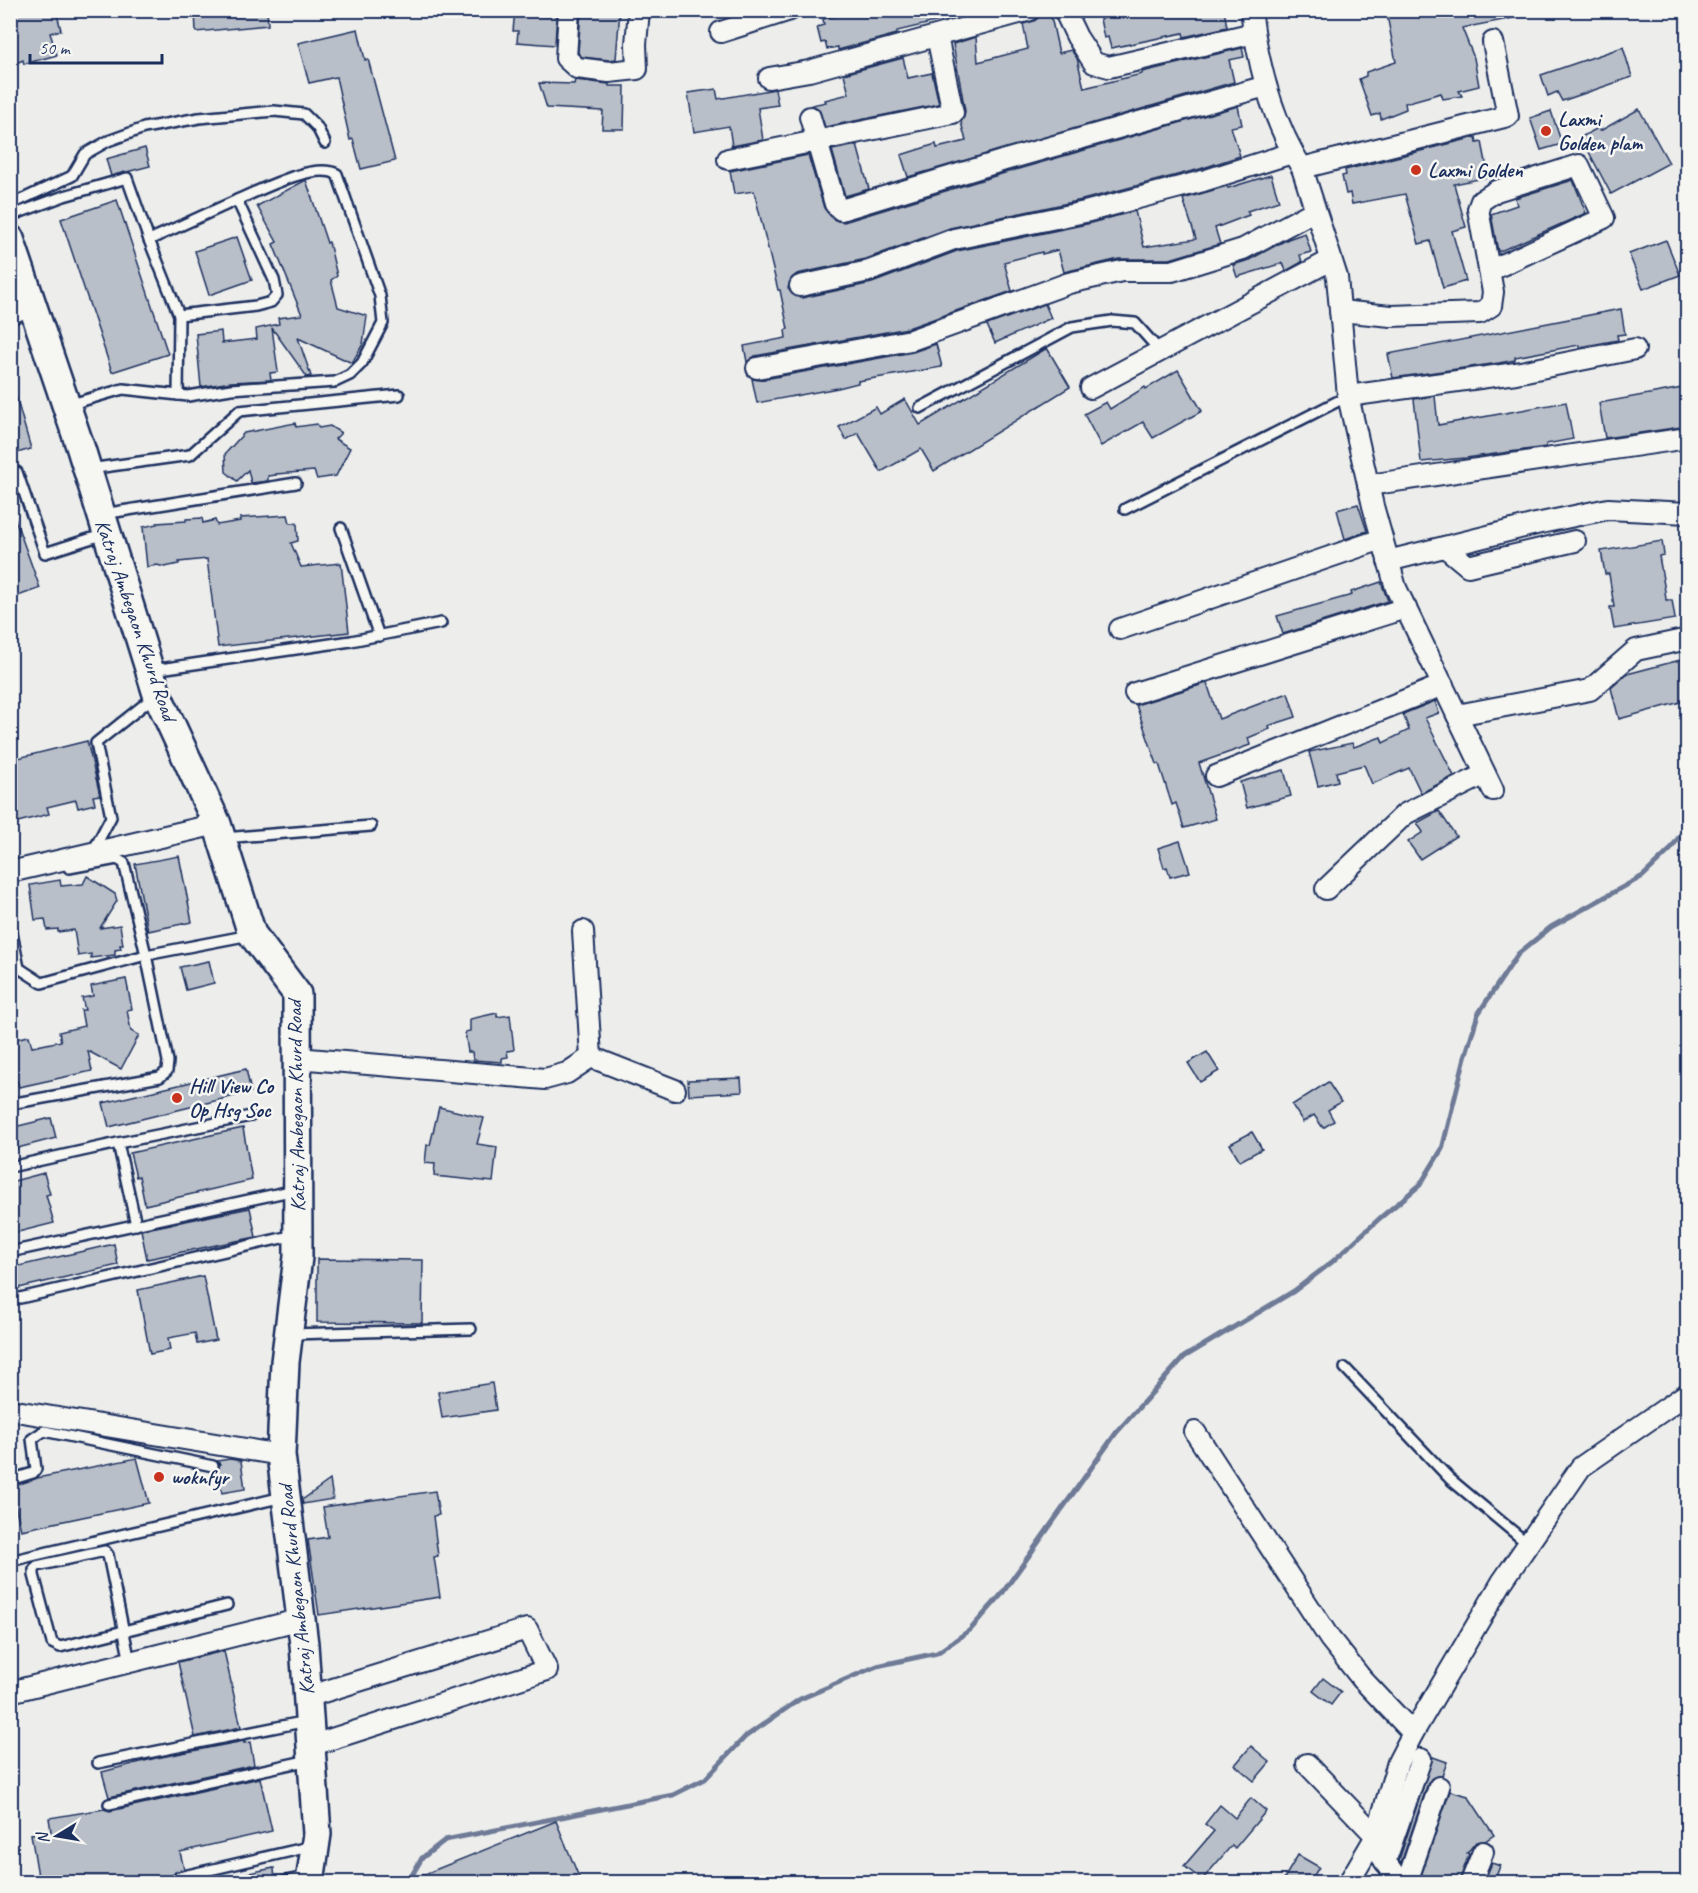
<svg xmlns="http://www.w3.org/2000/svg" width="1698" height="1893" font-family="Caveat,sans-serif">
<style>
.lines{fill:none;stroke-linecap:round;stroke-linejoin:round}
.stream{stroke:#6e7a96;stroke-width:5}
.building{fill:#b9bfc8;stroke:#1b2f5e;stroke-width:1.5}
.lane-casing{stroke:#1b2f5e;stroke-width:14}
.street-casing{stroke:#1b2f5e;stroke-width:24}
.secondary-casing{stroke:#1b2f5e;stroke-width:32}
.lane{stroke:#f6f6f2;stroke-width:9}
.street{stroke:#f6f6f2;stroke-width:20}
.secondary{stroke:#f6f6f2;stroke-width:27}
.poi-dot{fill:#c8321e;stroke:#f6f6f2;stroke-width:2}
.labels{text-anchor:middle;stroke-width:5;stroke-linejoin:round;paint-order:stroke}
.poi-label{font-size:21px;font-weight:bold;fill:#1b2f5e;stroke:#f6f6f2;text-anchor:start}
.street-label{font-size:21px;fill:#1b2f5e;stroke:#f6f6f2}
</style>
<rect width="100%" height="100%" fill="#edeeec"/>
<filter id="ink" filterUnits="userSpaceOnUse"><feTurbulence type="fractalNoise" baseFrequency=".0167" numOctaves="2"/><feDisplacementMap in="SourceGraphic" scale="12" xChannelSelector="R" yChannelSelector="G"/><feConvolveMatrix kernelMatrix="1 2 1 2 8 2 1 2 1" color-interpolation-filters="sRGB"/></filter>
<g filter="url(#ink)">
<g class="lines">
<path class="stream" d="M 408,1882 L 422,1858 L 445,1840 L 673,1795 L 705,1779 L 745,1737 L 800,1699 L 877,1666 L 937,1653 L 970,1630 L 1001,1595 L 1116,1433 L 1184,1357 L 1294,1291 L 1332,1262 L 1380,1218 L 1420,1185 L 1442,1149 L 1465,1057 L 1478,1014 L 1518,954 L 1551,927 L 1643,876 L 1670,850 L 1688,824"/>
</g>
<g class="building">
<path d="M 10,10 L 56,10 L 61,30 L 50,33 L 57,55 L 24,64 L 23,60 L 14,64 L 10,48 Z"/>
<path d="M 195,10 L 267,10 L 268,25 L 196,32 Z"/>
<path d="M 515,10 L 557,10 L 555,45 L 517,42 L 518,31 L 513,31 Z"/>
<path d="M 581,10 L 620,10 L 616,59 L 609,60 L 582,57 L 578,53 Z"/>
<path d="M 858,10 L 972,10 L 973,13 L 897,31 L 897,34 L 838,50 L 838,47 L 827,49 L 825,42 L 821,43 L 817,27 L 824,25 L 823,19 Z"/>
<path d="M 1103,10 L 1224,10 L 1227,27 L 1184,37 L 1183,33 L 1111,48 L 1108,37 L 1104,38 L 1100,19 L 1105,18 Z"/>
<path d="M 1386,10 L 1518,10 L 1519,17 L 1462,28 L 1474,58 L 1479,86 L 1459,91 L 1462,96 L 1443,99 L 1441,93 L 1405,103 L 1406,109 L 1381,119 L 1380,113 L 1372,116 L 1359,79 L 1366,76 L 1366,72 L 1396,62 Z"/>
<path d="M 1050,12 L 1059,53 L 1071,50 L 1077,58 L 1084,88 L 1142,74 L 1142,72 L 1242,48 L 1244,57 L 1229,60 L 1234,82 L 908,177 L 901,155 L 936,144 L 937,148 L 966,141 L 961,122 L 964,117 L 965,111 L 953,44 L 976,37 L 978,62 L 1028,49 L 1023,24 L 1034,21 L 1041,14 Z"/>
<path d="M 358,29 L 365,60 L 368,59 L 395,161 L 361,169 L 353,139 L 350,140 L 336,77 L 309,83 L 298,43 Z"/>
<path d="M 1623,47 L 1632,77 L 1562,101 L 1557,92 L 1548,96 L 1541,75 Z"/>
<path d="M 903,58 L 908,78 L 932,73 L 939,104 L 825,127 L 819,109 L 812,105 L 826,102 L 825,100 L 849,94 L 844,74 Z"/>
<path d="M 575,80 L 609,84 L 609,86 L 625,86 L 624,129 L 602,129 L 603,111 L 547,108 L 539,83 L 574,84 Z"/>
<path d="M 716,89 L 718,99 L 775,89 L 778,105 L 758,108 L 763,140 L 732,146 L 729,126 L 694,132 L 688,93 Z"/>
<path d="M 1238,106 L 1242,125 L 1231,127 L 1240,156 L 1200,169 L 1082,200 L 950,228 L 866,259 L 797,274 L 792,278 L 788,288 L 792,294 L 802,298 L 872,283 L 957,251 L 1087,224 L 1135,211 L 1144,247 L 1196,239 L 1183,199 L 1227,186 L 1228,188 L 1271,175 L 1279,201 L 1247,211 L 1249,215 L 1215,228 L 1220,244 L 1170,259 L 1119,259 L 1064,272 L 1058,250 L 1042,254 L 1042,252 L 1004,262 L 1012,291 L 908,328 L 755,356 L 747,362 L 744,346 L 786,338 L 785,330 L 788,329 L 780,290 L 778,290 L 754,191 L 734,194 L 730,171 L 808,155 L 824,208 L 833,219 L 844,222 L 1008,172 Z"/>
<path d="M 1639,109 L 1669,163 L 1611,194 L 1581,137 L 1598,128 L 1600,131 Z"/>
<path d="M 1551,111 L 1562,144 L 1541,150 L 1530,118 Z"/>
<path d="M 1476,137 L 1477,143 L 1482,142 L 1489,177 L 1454,184 L 1466,227 L 1452,231 L 1466,281 L 1443,288 L 1430,241 L 1419,244 L 1405,194 L 1352,204 L 1350,193 L 1346,194 L 1342,176 L 1346,175 L 1345,170 Z"/>
<path d="M 857,145 L 869,189 L 845,196 L 832,150 Z"/>
<path d="M 145,148 L 150,166 L 111,176 L 106,159 Z"/>
<path d="M 306,180 L 327,243 L 329,242 L 337,276 L 331,280 L 338,307 L 367,316 L 363,344 L 352,363 L 298,338 L 311,376 L 307,377 L 272,328 L 278,372 L 270,373 L 271,380 L 231,382 L 201,387 L 196,334 L 221,331 L 222,343 L 257,339 L 256,329 L 279,324 L 278,318 L 302,315 L 273,244 L 277,242 L 257,206 Z"/>
<path d="M 1573,180 L 1586,213 L 1498,252 L 1491,214 L 1517,205 L 1515,198 Z"/>
<path d="M 117,200 L 168,354 L 112,372 L 61,219 Z"/>
<path d="M 1305,233 L 1311,252 L 1300,255 L 1302,262 L 1286,271 L 1283,263 L 1237,277 L 1233,265 L 1249,260 L 1288,239 Z"/>
<path d="M 237,237 L 252,280 L 209,295 L 195,251 Z"/>
<path d="M 1666,240 L 1680,275 L 1643,289 L 1629,254 Z"/>
<path d="M 1045,304 L 1051,318 L 995,343 L 987,325 Z"/>
<path d="M 1621,309 L 1625,334 L 1617,335 L 1618,340 L 1580,347 L 1579,345 L 1515,357 L 1515,360 L 1499,363 L 1393,378 L 1388,354 Z"/>
<path d="M 936,344 L 942,367 L 858,381 L 858,383 L 838,388 L 757,403 L 752,379 L 759,380 L 913,352 Z"/>
<path d="M 1047,348 L 1070,387 L 934,471 L 921,449 L 881,472 L 858,433 L 846,440 L 839,427 L 876,407 L 880,414 L 905,399 L 920,425 Z"/>
<path d="M 1178,370 L 1202,411 L 1153,438 L 1143,422 L 1101,446 L 1084,414 L 1106,402 L 1110,409 L 1145,387 L 1146,389 Z"/>
<path d="M 1688,387 L 1688,426 L 1605,438 L 1599,403 Z"/>
<path d="M 10,393 L 15,393 L 31,449 L 10,455 Z"/>
<path d="M 1435,396 L 1438,425 L 1566,402 L 1573,439 L 1546,444 L 1546,447 L 1466,458 L 1421,462 L 1414,399 Z"/>
<path d="M 295,423 L 296,427 L 317,424 L 319,428 L 330,426 L 341,433 L 335,439 L 350,448 L 336,476 L 317,479 L 314,471 L 276,474 L 276,475 L 268,476 L 268,481 L 251,483 L 248,470 L 237,481 L 226,472 L 225,454 L 244,433 Z"/>
<path d="M 1358,504 L 1367,531 L 1345,539 L 1337,510 Z"/>
<path d="M 12,511 L 40,588 L 10,599 L 10,512 Z"/>
<path d="M 288,515 L 290,523 L 297,523 L 298,541 L 291,543 L 301,567 L 341,563 L 349,632 L 218,647 L 207,559 L 179,562 L 179,564 L 165,567 L 157,565 L 147,567 L 143,527 L 157,524 L 157,523 L 186,521 L 186,519 L 202,518 L 203,523 L 215,520 L 217,525 L 240,521 L 240,518 Z"/>
<path d="M 1662,541 L 1664,555 L 1659,556 L 1665,591 L 1666,600 L 1672,600 L 1675,619 L 1614,629 L 1610,607 L 1614,607 L 1609,574 L 1605,574 L 1601,551 Z"/>
<path d="M 1381,582 L 1388,601 L 1283,634 L 1277,616 L 1352,595 L 1351,592 Z"/>
<path d="M 1688,658 L 1688,700 L 1619,719 L 1611,688 L 1627,674 Z"/>
<path d="M 1207,683 L 1219,719 L 1288,693 L 1296,717 L 1268,726 L 1270,729 L 1248,738 L 1250,745 L 1199,763 L 1216,819 L 1184,828 L 1176,803 L 1172,805 L 1159,764 L 1157,764 L 1136,705 Z"/>
<path d="M 1435,701 L 1439,713 L 1425,718 L 1454,776 L 1421,793 L 1409,768 L 1372,784 L 1364,765 L 1336,772 L 1338,781 L 1318,786 L 1309,752 L 1352,743 L 1354,747 L 1381,737 L 1383,743 L 1409,730 L 1403,714 Z"/>
<path d="M 87,741 L 100,795 L 93,796 L 95,804 L 78,808 L 76,800 L 47,807 L 49,814 L 10,824 L 10,760 Z"/>
<path d="M 1284,770 L 1291,796 L 1247,808 L 1240,782 Z"/>
<path d="M 1439,811 L 1456,836 L 1420,859 L 1408,842 L 1423,832 L 1417,823 Z"/>
<path d="M 1180,841 L 1190,872 L 1170,877 L 1167,867 L 1164,868 L 1158,848 Z"/>
<path d="M 179,856 L 192,922 L 148,931 L 135,864 Z"/>
<path d="M 87,876 L 115,894 L 117,901 L 100,928 L 120,925 L 123,945 L 120,945 L 121,949 L 115,950 L 115,955 L 91,958 L 91,954 L 78,956 L 74,930 L 58,932 L 58,929 L 47,930 L 45,919 L 35,920 L 30,885 L 60,880 L 61,886 L 83,884 Z"/>
<path d="M 209,961 L 214,983 L 186,990 L 180,967 Z"/>
<path d="M 126,979 L 132,1009 L 127,1010 L 131,1031 L 139,1035 L 121,1069 L 88,1051 L 92,1071 L 19,1087 L 17,1081 L 10,1082 L 10,1040 L 29,1036 L 32,1047 L 61,1041 L 59,1032 L 84,1026 L 81,1010 L 85,1010 L 82,998 L 93,996 L 91,986 Z"/>
<path d="M 497,1013 L 497,1017 L 510,1015 L 514,1050 L 507,1051 L 508,1057 L 502,1058 L 502,1062 L 473,1060 L 472,1052 L 468,1052 L 465,1032 L 470,1031 L 470,1019 Z"/>
<path d="M 1207,1052 L 1219,1071 L 1200,1082 L 1188,1063 Z"/>
<path d="M 246,1069 L 251,1092 L 109,1127 L 103,1103 Z"/>
<path d="M 741,1078 L 742,1092 L 689,1095 L 688,1080 Z"/>
<path d="M 1328,1082 L 1341,1102 L 1328,1110 L 1334,1121 L 1323,1128 L 1314,1115 L 1303,1122 L 1292,1105 Z"/>
<path d="M 439,1107 L 484,1118 L 477,1144 L 497,1147 L 493,1182 L 434,1176 L 435,1164 L 425,1163 L 427,1145 L 430,1145 Z"/>
<path d="M 51,1118 L 56,1138 L 10,1150 L 10,1128 Z"/>
<path d="M 243,1128 L 252,1180 L 145,1205 L 139,1176 L 136,1177 L 130,1153 Z"/>
<path d="M 1252,1132 L 1262,1149 L 1240,1161 L 1230,1144 Z"/>
<path d="M 44,1173 L 50,1194 L 46,1195 L 54,1223 L 10,1234 L 10,1182 Z"/>
<path d="M 250,1208 L 256,1237 L 147,1259 L 141,1230 Z"/>
<path d="M 114,1244 L 118,1265 L 10,1290 L 10,1268 Z"/>
<path d="M 317,1259 L 423,1260 L 422,1323 L 317,1322 Z"/>
<path d="M 203,1276 L 216,1340 L 197,1344 L 195,1333 L 168,1338 L 170,1350 L 150,1354 L 138,1290 Z"/>
<path d="M 492,1383 L 496,1410 L 442,1418 L 438,1392 Z"/>
<path d="M 137,1458 L 149,1503 L 21,1530 L 11,1487 L 37,1478 Z"/>
<path d="M 230,1459 L 241,1461 L 245,1489 L 222,1493 L 218,1470 L 220,1464 L 217,1461 Z"/>
<path d="M 330,1480 L 333,1499 L 303,1504 L 302,1500 Z"/>
<path d="M 435,1491 L 439,1515 L 433,1516 L 438,1556 L 434,1557 L 440,1597 L 319,1615 L 308,1540 L 328,1537 L 323,1507 Z"/>
<path d="M 224,1651 L 241,1727 L 195,1737 L 178,1662 Z"/>
<path d="M 1323,1678 L 1341,1692 L 1331,1705 L 1313,1691 Z"/>
<path d="M 244,1741 L 244,1743 L 250,1742 L 254,1765 L 109,1797 L 102,1772 L 156,1758 Z"/>
<path d="M 1251,1746 L 1270,1762 L 1254,1781 L 1235,1765 Z"/>
<path d="M 1433,1757 L 1447,1762 L 1442,1776 L 1432,1778 L 1428,1783 L 1401,1863 L 1399,1860 Z"/>
<path d="M 260,1778 L 272,1831 L 180,1852 L 184,1869 L 174,1873 L 172,1878 L 175,1882 L 39,1882 L 31,1834 L 51,1831 L 49,1818 L 104,1809 L 110,1811 Z"/>
<path d="M 1450,1791 L 1468,1796 L 1494,1835 L 1485,1841 L 1476,1842 L 1467,1853 L 1469,1854 L 1459,1882 L 1419,1882 Z"/>
<path d="M 1251,1798 L 1266,1811 L 1235,1848 L 1232,1845 L 1202,1880 L 1184,1866 L 1214,1831 L 1205,1824 L 1220,1805 L 1235,1818 Z"/>
<path d="M 556,1821 L 581,1882 L 405,1882 Z"/>
<path d="M 1298,1855 L 1319,1867 L 1310,1882 L 1282,1882 Z"/>
<path d="M 1492,1863 L 1500,1866 L 1494,1882 L 1484,1882 Z"/>
<path d="M 274,1868 L 275,1882 L 233,1882 L 233,1876 Z"/>
</g>
<g class="lines">
<g class="lane-casing">
<g id="lane">
<path d="M 10,205 L 72,176 L 85,154 L 108,141 L 144,128 L 199,118 L 274,111 L 304,114 L 317,127 L 325,143"/>
<path d="M 10,216 L 64,196 L 127,178 L 149,240 L 237,200 L 274,280 L 277,295 L 271,302 L 256,306 L 179,315"/>
<path d="M 149,240 L 179,315 L 178,395"/>
<path d="M 68,405 L 123,389 L 188,396 L 231,389 L 335,382 L 350,375 L 362,363 L 383,323 L 380,296 L 337,174 C 313,162 261,190 237,200"/>
<path d="M 920,408 L 1072,327 L 1112,321 L 1135,323 L 1160,351"/>
<path d="M 89,469 L 190,455 L 239,411 L 399,395"/>
<path d="M 17,472 L 45,553 L 105,534"/>
<path d="M 1125,509 L 1348,396"/>
<path d="M 103,514 L 296,483"/>
<path d="M 341,528 L 379,636"/>
<path d="M 153,670 L 351,641 L 441,623"/>
<path d="M 224,838 L 371,826"/>
<path d="M 93,851 L 111,817 L 96,743 L 155,696"/>
<path d="M 10,923 L 19,968 L 42,983 L 146,955 L 250,935"/>
<path d="M 10,976 L 19,968"/>
<path d="M 10,1104 L 160,1077 L 167,1071 L 168,1061 L 146,955 L 124,863 L 117,859 L 69,868"/>
<path d="M 118,1143 L 136,1225"/>
<path d="M 10,1167 L 118,1143 L 251,1116"/>
<path d="M 10,1252 L 295,1190"/>
<path d="M 20,1298 L 295,1235"/>
<path d="M 291,1334 L 471,1329"/>
<path d="M 1345,1368 L 1450,1479 L 1528,1544"/>
<path d="M 10,1480 L 33,1473 L 36,1469 L 32,1439 L 44,1431 L 213,1466"/>
<path d="M 10,1561 L 283,1497"/>
<path d="M 130,1662 L 108,1555 L 105,1551 L 37,1566 L 34,1570 L 34,1575 L 52,1643 L 60,1647 L 227,1605"/>
<path d="M 98,1763 L 307,1721"/>
<path d="M 109,1804 L 309,1760"/>
<path d="M 179,1877 L 313,1846"/>
<path d="M 282,1882 L 309,1876"/>
</g>
</g>
<g class="street-casing">
<g id="street">
<path d="M 569,10 L 566,58 L 577,68 L 609,72 L 637,69 L 636,44 L 639,10"/>
<path d="M 1064,10 L 1077,37 L 1094,63 L 1109,67 L 1254,33"/>
<path d="M 1251,10 C 1258,65 1272,121 1302,168 L 1337,277 L 1348,396 L 1373,506 L 1396,588 L 1493,790"/>
<path d="M 721,32 L 790,10"/>
<path d="M 769,78 L 809,71 L 1030,10"/>
<path d="M 810,117 L 835,204 L 841,210 L 1005,160 L 1266,86"/>
<path d="M 728,159 L 953,113 L 937,36"/>
<path d="M 1302,168 L 1508,116 L 1493,42"/>
<path d="M 800,286 L 869,271 L 954,239 L 1085,212 L 1203,181 L 1292,153"/>
<path d="M 1340,311 L 1391,316 L 1480,313 L 1491,306 L 1493,292 L 1478,209 L 1481,201 L 1496,191 L 1579,165 L 1604,218 L 1489,271"/>
<path d="M 10,314 L 32,303"/>
<path d="M 757,368 L 911,340 L 1069,283 L 1122,271 L 1172,271 L 1243,249 L 1314,211"/>
<path d="M 1091,388 L 1331,260"/>
<path d="M 1348,396 L 1516,373 L 1635,349"/>
<path d="M 1368,485 L 1688,438"/>
<path d="M 1445,547 L 1468,566 L 1575,541"/>
<path d="M 1388,561 L 1536,524 L 1608,509 L 1688,513"/>
<path d="M 1120,629 L 1382,539"/>
<path d="M 1135,693 L 1406,608"/>
<path d="M 1457,715 L 1590,690 L 1636,650 L 1688,639"/>
<path d="M 1216,776 L 1443,685"/>
<path d="M 10,872 L 217,824"/>
<path d="M 1326,889 L 1405,814 L 1485,774"/>
<path d="M 583,931 L 591,1057"/>
<path d="M 591,1057 L 675,1090"/>
<path d="M 297,1058 L 545,1079 L 567,1073 L 591,1057"/>
<path d="M 10,1410 L 281,1455"/>
<path d="M 1195,1432 L 1330,1639 L 1362,1679 L 1413,1733"/>
<path d="M 10,1692 L 302,1619"/>
<path d="M 307,1697 L 527,1629 L 547,1670 L 310,1746"/>
<path d="M 1307,1764 L 1376,1836 L 1349,1882"/>
<path d="M 1385,1862 L 1421,1759"/>
<path d="M 1400,1882 L 1382,1857 L 1376,1836 L 1398,1762 L 1413,1733 L 1502,1582 L 1581,1467 L 1688,1393"/>
<path d="M 1407,1882 L 1439,1787"/>
<path d="M 1471,1882 L 1483,1852"/>
</g>
</g>
<g class="secondary-casing">
<path id="secondary" d="M 10,239 L 81,449 L 157,694 L 217,824 L 252,934 L 297,994 L 298,1257 L 285,1362 L 281,1455 L 304,1644 L 317,1834 L 310,1882"/>
</g>
<use href="#lane" class="lane"/>
<use href="#street" class="street"/>
<use href="#secondary" class="secondary"/>
</g>
</g>
<g class="poi-dot">
<circle cx="1546" cy="131" r="6"/>
<circle cx="1416" cy="170" r="6"/>
<circle cx="177" cy="1098" r="6"/>
<circle cx="159" cy="1477" r="6"/>
</g>
<g class="labels">
<g class="poi-label">
<text x="1558" y="126">Laxmi<tspan x="1558" dy="24">Golden plam</tspan></text>
<text x="1428" y="177">Laxmi Golden</text>
<text x="189" y="1093">Hill View Co<tspan x="189" dy="24">Op Hsg Soc</tspan></text>
<text x="171" y="1484">woknfyr</text>
</g>
<g class="street-label">
<text transform="translate(136 620) rotate(71)" y="7">Katraj Ambegaon Khurd Road</text>
<text transform="translate(296 1106) rotate(-91)" y="7">Katraj Ambegaon Khurd Road</text>
<text transform="translate(296 1590) rotate(-96)" y="7">Katraj Ambegaon Khurd Road</text>
</g>
</g>
<rect width="1698" height="1893" fill="none" stroke="#f6f6f2" stroke-width="36"/>
<rect x="18" y="18" width="1662" height="1857" fill="none" stroke="#1b2f5e" stroke-width="2" filter="url(#ink)"/>
<g transform="translate(57 1836) rotate(259)" stroke="#f6f6f2" stroke-width="4.5" paint-order="stroke">
<path d="M0-4.5L10 22L0 15L-10 22Z" fill="#1b2f5e"/>
<text y="-9" font-size="16" font-weight="bold" text-anchor="middle" fill="#1b2f5e">N</text>
</g>
<path d="M30 54v9h132v-9" fill="none" stroke="#1b2f5e" stroke-width="3"/>
<text x="39" y="54" font-size="18" fill="#1b2f5e" stroke="#f6f6f2" stroke-width="4.5" paint-order="stroke">50 m</text>
</svg>
